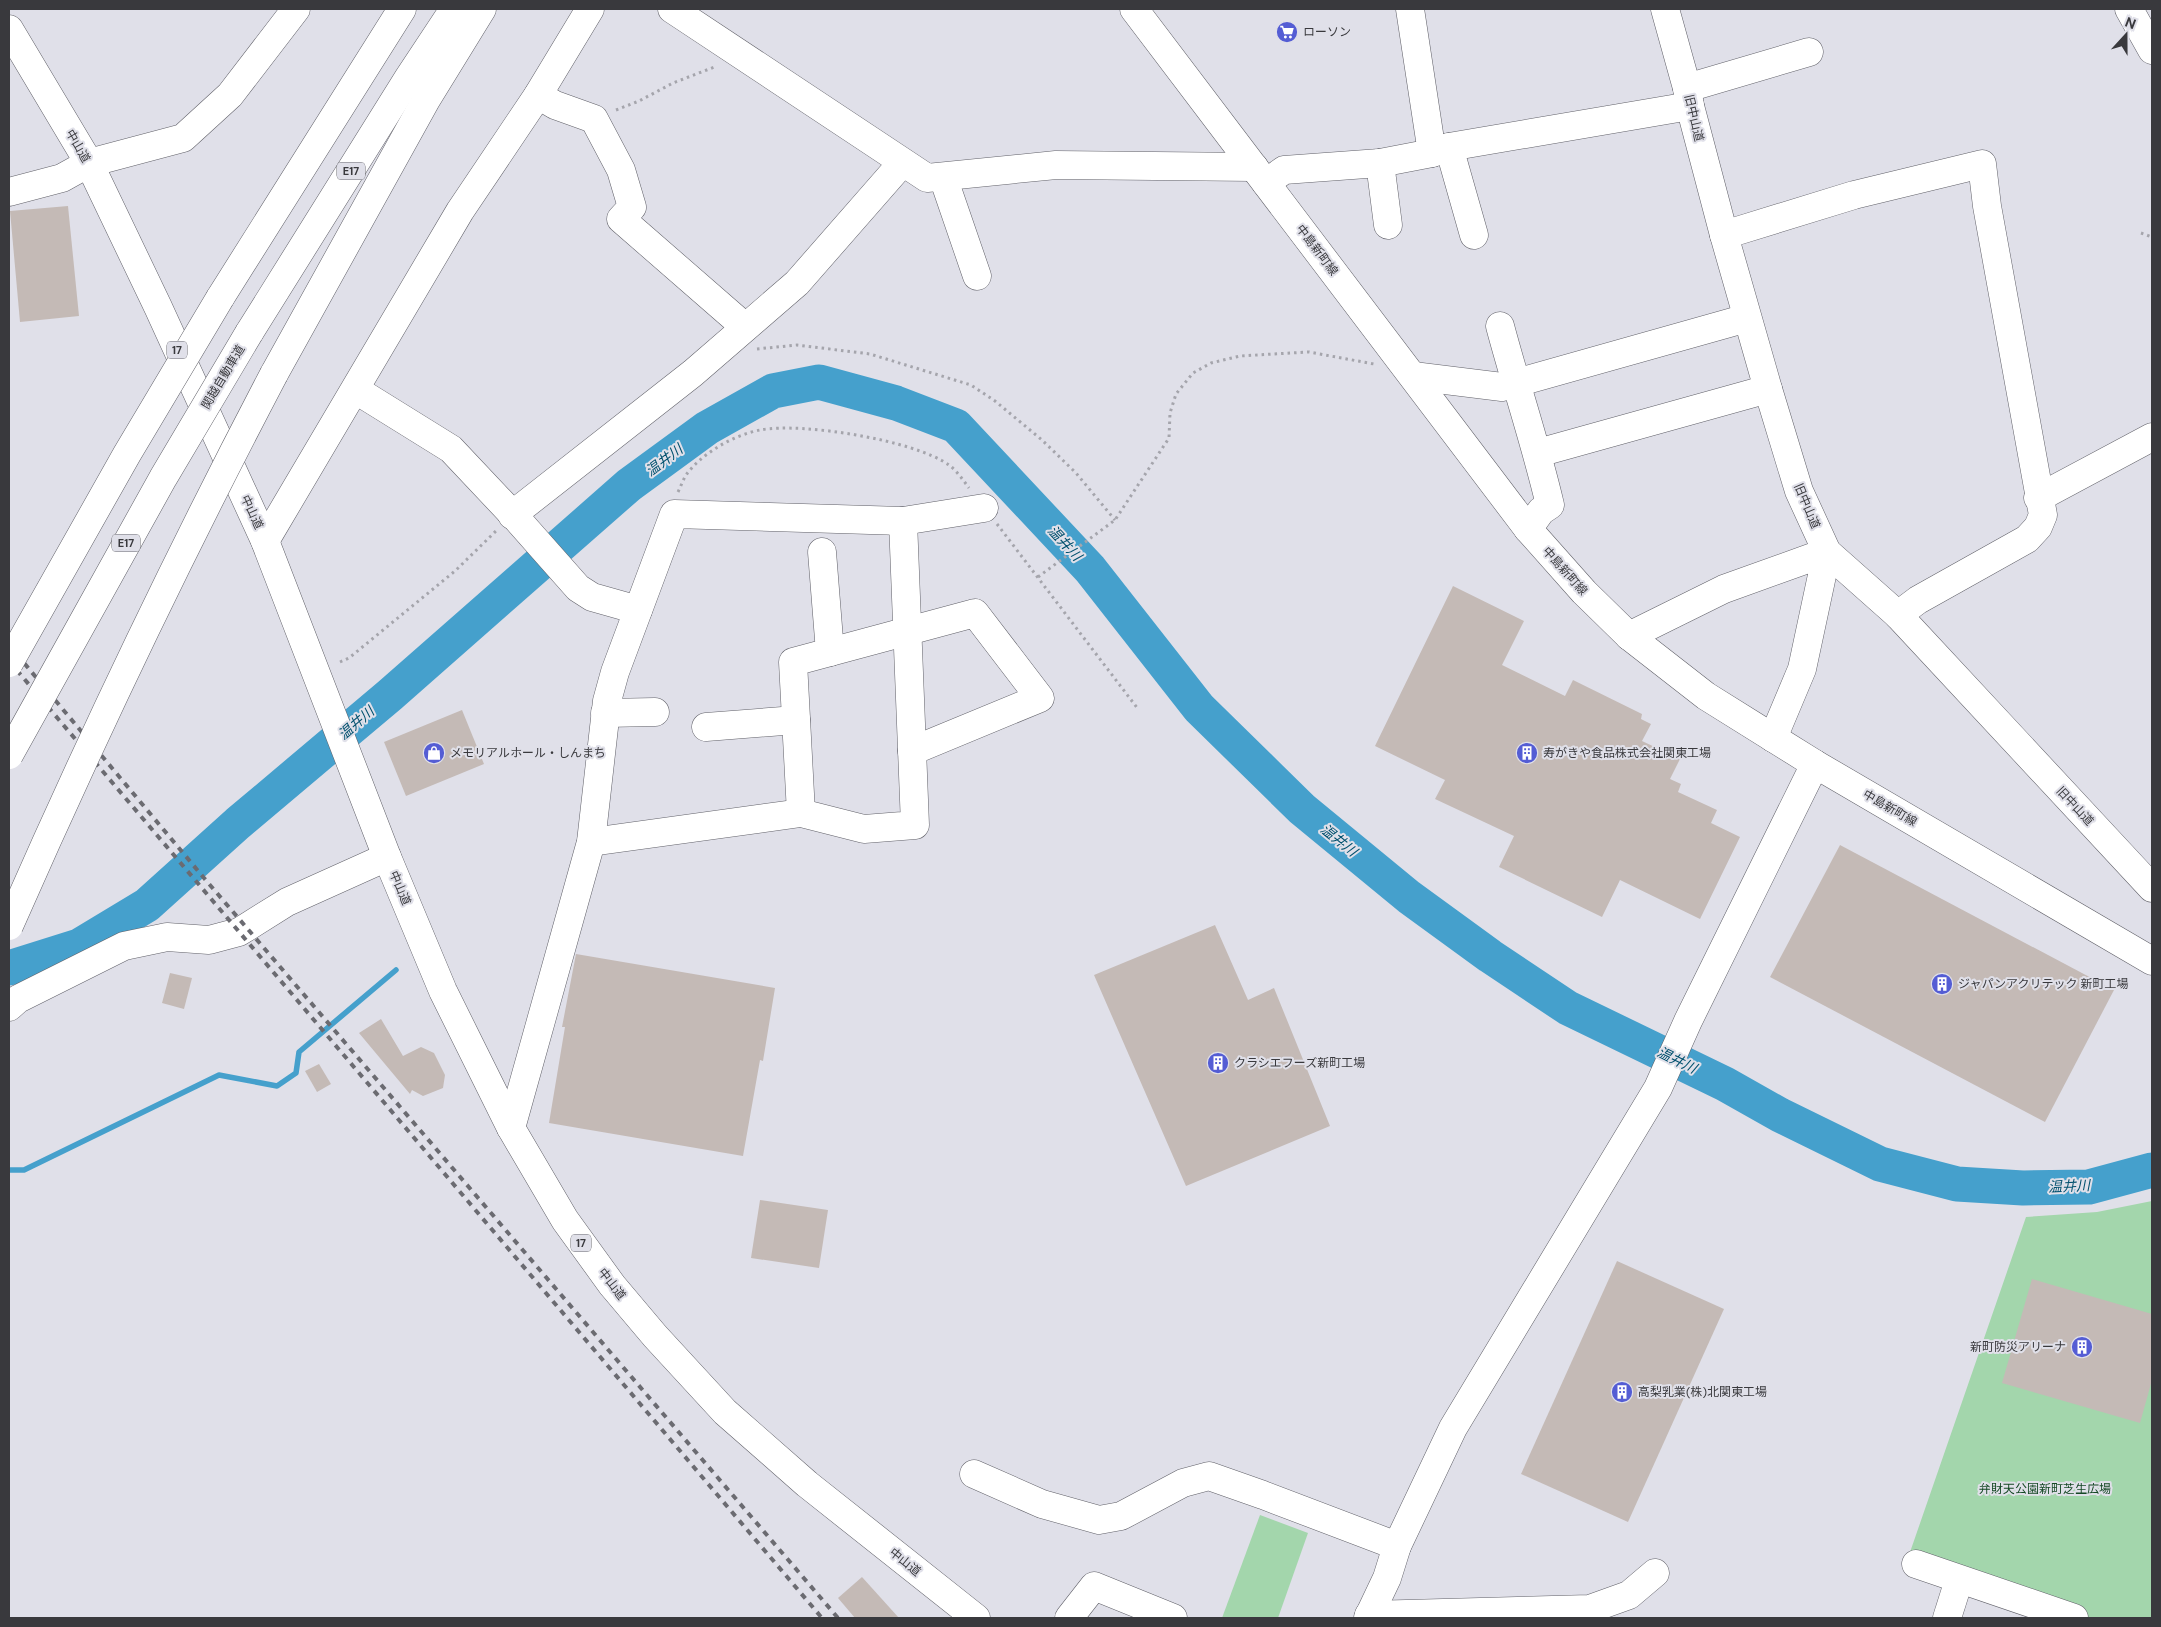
<svg xmlns="http://www.w3.org/2000/svg" width="2161" height="1627" font-family="'DM Sans','Noto Sans JP',sans-serif">
<style>
.green{fill:#a3d6ac}
.lines{fill:none;stroke-linecap:round;stroke-linejoin:round}
.stream{stroke:#45a0cc;stroke-width:5.5}
.river{stroke:#45a0cc;stroke-width:35}
.building{fill:#c4bab6}
.minor-casing{stroke:#616169;stroke-width:29}
.major-casing{stroke:#616169;stroke-width:29}
.highway-casing{stroke:#616169;stroke-width:29}
.path{stroke:#a5a5ac;stroke-width:3;stroke-dasharray:2.5 4;stroke-linecap:butt}
.minor{stroke:#fff;stroke-width:28}
.major{stroke:#fff;stroke-width:28}
.highway{stroke:#fff;stroke-width:28}
.rail{stroke:#6b6b71;stroke-width:4;stroke-dasharray:6 6;stroke-linecap:butt}
.highway-bridge-casing{stroke:#616169;stroke-width:29;stroke-linecap:butt}
.highway-bridge{stroke:#fff;stroke-width:28}
.labels{text-anchor:middle;stroke-width:4;stroke-linejoin:round;paint-order:stroke}
.shield{fill:#e0e0e9;stroke:#6b6b71;stroke-width:1}
.shield-label{font-size:11px;font-weight:bold;fill:#39393d}
.poi-label{font-size:12px;fill:#39393d;stroke:#e0e0e9;text-anchor:start}
.street-label{font-size:12px;fill:#39393d;stroke:#e0e0e9}
.park-label{font-size:12px;fill:#144824;stroke:#e0e0e9}
.water-label{font-size:14px;font-style:italic;fill:#01506e;stroke:#e0e0e9}
</style>
<rect width="100%" height="100%" fill="#e0e0e9"/>
<g class="green">
<path d="M 2152,1201 L 2152,1618 L 2090,1618 L 1908,1558 L 2026,1217 L 2097,1212 Z"/>
<path d="M 1260,1515 L 1308,1533 L 1278,1618 L 1222,1618 Z"/>
</g>
<g class="lines">
<g class="stream">
<path d="M 30,979 L 38,959"/>
<path d="M 9,1170 L 24,1170 L 219,1075 L 277,1086 L 296,1073 L 299,1052 L 396,970"/>
</g>
<path class="river" d="M 9,968 L 79,946 L 147,905 L 238,823 L 390,695 L 629,485 L 707,428 L 773,391 L 819,382 L 896,403 L 956,426 L 1090,569 L 1199,708 L 1302,809 L 1409,897 L 1490,956 L 1568,1008 L 1725,1084 L 1780,1115 L 1880,1164 L 1957,1184 L 2023,1188 L 2089,1187 L 2152,1170"/>
</g>
<g class="building">
<path d="M 68,206 L 79,316 L 20,322 L 10,211 Z"/>
<path d="M 1453,586 L 1524,621 L 1502,665 L 1565,696 L 1573,680 L 1642,714 L 1641,719 L 1651,724 L 1642,741 L 1680,759 L 1670,779 L 1681,784 L 1678,792 L 1717,810 L 1711,823 L 1740,837 L 1700,919 L 1620,880 L 1602,917 L 1499,867 L 1514,836 L 1435,799 L 1445,780 L 1375,746 Z"/>
<path d="M 462,710 L 484,764 L 406,796 L 384,742 Z"/>
<path d="M 1840,845 L 2114,990 L 2045,1122 L 1770,977 Z"/>
<path d="M 1215,925 L 1248,1000 L 1274,988 L 1330,1126 L 1186,1186 L 1094,975 Z"/>
<path d="M 576,954 L 775,988 L 763,1061 L 760,1060 L 743,1156 L 549,1123 L 565,1027 L 562,1027 Z"/>
<path d="M 170,973 L 192,978 L 184,1009 L 162,1003 Z"/>
<path d="M 381,1019 L 403,1056 L 421,1047 L 434,1053 L 445,1075 L 443,1088 L 423,1096 L 412,1090 L 410,1094 L 359,1033 Z"/>
<path d="M 319,1064 L 331,1084 L 317,1092 L 305,1071 Z"/>
<path d="M 760,1200 L 828,1210 L 819,1268 L 751,1258 Z"/>
<path d="M 1617,1261 L 1724,1309 L 1628,1522 L 1521,1474 Z"/>
<path d="M 2032,1279 L 2152,1314 L 2152,1380 L 2140,1423 L 2002,1383 Z"/>
<path d="M 862,1577 L 899,1618 L 855,1618 L 838,1598 Z"/>
</g>
<g class="lines">
<g class="minor-casing">
<g id="minor">
<path d="M 672,9 L 927,178 L 1056,165 L 1254,167"/>
<path d="M 1410,9 L 1432,153"/>
<path d="M 1665,9 L 1687,88 L 1690,106 L 1724,235 L 1768,389 L 1799,491 L 1827,552 L 1898,615 L 2152,888"/>
<path d="M 2129,9 L 2152,50"/>
<path d="M 1687,88 L 1809,52"/>
<path d="M 538,95 L 555,105 L 594,119 L 621,170 L 632,207 L 621,219 L 745,327"/>
<path d="M 1449,147 L 1474,235"/>
<path d="M 1380,163 L 1388,225"/>
<path d="M 943,177 L 977,276"/>
<path d="M 1266,183 L 1284,170 L 1380,163 L 1432,153 L 1449,147 L 1690,106"/>
<path d="M 9,192 L 62,178 L 89,163 L 183,138 L 230,95 L 296,9"/>
<path d="M 1724,235 L 1854,195 L 1982,164 L 1987,206 L 2043,515 L 2038,527 L 2027,539 L 1918,600 L 1898,615"/>
<path d="M 1500,326 C 1516,386 1536,445 1550,505 L 1541,511 L 1528,529"/>
<path d="M 1413,376 L 1502,387 L 1747,318"/>
<path d="M 356,390 L 451,449 L 517,519 L 578,588 L 592,597 L 638,610"/>
<path d="M 1538,453 L 1768,389"/>
<path d="M 2038,498 L 2152,437"/>
<path d="M 512,515 L 693,373 L 797,283 L 902,163"/>
<path d="M 265,541 L 460,211 L 538,95 L 590,9"/>
<path d="M 822,552 L 830,652"/>
<path d="M 1629,636 L 1724,589 L 1827,552 L 1802,669 L 1773,738"/>
<path d="M 605,713 L 655,712"/>
<path d="M 706,727 L 796,720"/>
<path d="M 801,813 L 793,662 L 975,613 L 1040,698 L 912,751"/>
<path d="M 591,842 L 801,813 L 864,829 L 915,825 L 903,521"/>
<path d="M 9,1007 L 18,999 L 124,946 L 167,937 L 209,940 L 239,932 L 287,902 L 387,857"/>
<path d="M 511,1128 L 591,842 L 607,701 L 615,672 L 674,514 L 903,521 L 984,508"/>
<path d="M 974,1474 L 1042,1504 L 1099,1520 L 1121,1516 L 1183,1483 L 1209,1476 L 1263,1495 L 1397,1546"/>
<path d="M 1916,1564 L 2074,1618"/>
<path d="M 1369,1615 L 1590,1609 L 1629,1595 L 1655,1573"/>
<path d="M 1069,1618 L 1094,1586 L 1173,1618"/>
<path d="M 1368,1618 L 1387,1578 L 1397,1546 L 1453,1428 L 1658,1088 L 1688,1021 L 1815,764"/>
<path d="M 1947,1618 L 1959,1580"/>
</g>
</g>
<g class="major-casing">
<path id="major" d="M 1134,9 L 1528,529 L 1584,592 L 1629,636 L 1706,696 L 1815,764 L 2152,961"/>
</g>
<g class="highway-casing">
<g id="highway">
<path d="M 9,29 L 89,163 L 158,307 L 265,541 L 387,857 L 443,991 L 511,1128 L 565,1220 L 612,1285 L 655,1336 L 725,1412 L 807,1484 L 976,1618"/>
<path d="M 220,298 L 402,9"/>
<path d="M 249,333 L 409,77 L 454,9"/>
<path d="M 274,374 L 426,100 L 482,9"/>
</g>
</g>
<g class="path">
<path d="M 616,110 L 639,101 L 673,83 L 717,66"/>
<path d="M 2141,233 L 2152,237"/>
<path d="M 757,349 L 797,345 L 870,354 L 971,385 L 995,401 L 1042,440 L 1076,473 L 1115,520"/>
<path d="M 678,492 C 681,486 683,480 686,475 C 702,453 734,435 760,430 C 802,422 914,440 949,465 C 957,471 963,480 969,488"/>
<path d="M 997,524 L 1138,709"/>
<path d="M 1038,577 L 1115,520 L 1169,438 L 1170,413 L 1176,394 L 1193,373 L 1211,363 L 1240,356 L 1309,352 L 1374,364"/>
<path d="M 340,662 L 349,658 L 455,571 L 496,531"/>
</g>
<use href="#minor" class="minor"/>
<use href="#major" class="major"/>
<use href="#highway" class="highway"/>
<g class="rail">
<path d="M 9,645 L 204,878 L 838,1618"/>
<path d="M 9,661 L 822,1618"/>
</g>
<g class="highway-bridge-casing">
<g id="highway-bridge">
<path d="M 9,663 L 127,454 L 220,298"/>
<path d="M 9,755 L 163,478 L 249,333"/>
<path d="M 9,926 C 91,739 179,555 274,374"/>
</g>
</g>
<use href="#highway-bridge" class="highway-bridge"/>
</g>
<defs>
<g id="supermarket-disc" transform="scale(1.125)"><circle r="9.5" fill="#545dd4" stroke="#e0e0e9"/><path d="M-6-5.5h2.5l.6 2H6L4.5 2H-2.5L-4.4-4H-6ZM-1.5 3.2a1.3 1.3 0 1 0 .1 0ZM3 3.2a1.3 1.3 0 1 0 .1 0Z" fill="#fff"/></g>
<g id="shop-disc" transform="scale(1.125)"><circle r="9.5" fill="#545dd4" stroke="#e0e0e9"/><path d="M-5-2.5h2.3a2.7 3.5 0 0 1 5.4 0H5L5.5 6h-11ZM-1.5-2.5h3a1.5 2.3 0 0 0-3 0Z" fill="#fff"/></g>
<g id="building-disc" transform="scale(1.125)"><circle r="9.5" fill="#545dd4" stroke="#e0e0e9"/><path d="M-4-6H4V6H1V3H-1V6H-4ZM-2.5-4.3h1.7v1.8h-1.7ZM.8-4.3h1.7v1.8H.8ZM-2.5-1h1.7V.8h-1.7ZM.8-1h1.7V.8H.8Z" fill="#fff"/></g>
</defs>
<g fill-rule="evenodd">
<use href="#supermarket-disc" x="1287" y="32"/>
<use href="#shop-disc" x="434" y="753"/>
<use href="#building-disc" x="1527" y="753"/>
<use href="#building-disc" x="1942" y="984"/>
<use href="#building-disc" x="1218" y="1063"/>
<use href="#building-disc" x="2082" y="1347"/>
<use href="#building-disc" x="1622" y="1392"/>
</g>
<g class="labels">
<g class="shield">
<rect x="337" y="162.5" width="28" height="17" rx="4"/>
<rect x="167" y="341.5" width="20" height="17" rx="4"/>
<rect x="112" y="534.5" width="28" height="17" rx="4"/>
<rect x="571" y="1234.5" width="20" height="17" rx="4"/>
</g>
<g class="shield-label">
<text x="351" y="175">E17</text>
<text x="177" y="354">17</text>
<text x="126" y="547">E17</text>
<text x="581" y="1247">17</text>
</g>
<g class="poi-label">
<text x="1303" y="36">ローソン</text>
<text x="450" y="757">メモリアルホール・しんまち</text>
<text x="1543" y="757">寿がきや食品株式会社関東工場</text>
<text x="1958" y="988">ジャパンアクリテック 新町工場</text>
<text x="1234" y="1067">クラシエフーズ新町工場</text>
<text x="2066" y="1351" text-anchor="end">新町防災アリーナ</text>
<text x="1638" y="1396">高梨乳業(株)北関東工場</text>
</g>
<g class="street-label">
<text transform="translate(1694 118) rotate(77)" y="4">旧中山道</text>
<text transform="translate(78 146) rotate(60)" y="4">中山道</text>
<text transform="translate(1317 250) rotate(53)" y="4">中島新町線</text>
<text transform="translate(223 377) rotate(-59)" y="4">関越自動車道</text>
<text transform="translate(1807 506) rotate(67)" y="4">旧中山道</text>
<text transform="translate(252 512) rotate(65)" y="4">中山道</text>
<text transform="translate(1565 571) rotate(48)" y="4">中島新町線</text>
<text transform="translate(2075 806) rotate(47)" y="4">旧中山道</text>
<text transform="translate(1890 808) rotate(30)" y="4">中島新町線</text>
<text transform="translate(400 888) rotate(67)" y="4">中山道</text>
<text transform="translate(612 1284) rotate(52)" y="4">中山道</text>
<text transform="translate(905 1562) rotate(39)" y="4">中山道</text>
</g>
<g class="park-label">
<text x="2045" y="1493">弁財天公園新町芝生広場</text>
</g>
<g class="water-label">
<text transform="translate(664 460) rotate(-37)" y="5">温井川</text>
<text transform="translate(1065 543) rotate(47)" y="5">温井川</text>
<text transform="translate(356 723) rotate(-41)" y="5">温井川</text>
<text transform="translate(1339 840) rotate(39)" y="5">温井川</text>
<text transform="translate(1677 1060) rotate(26)" y="5">温井川</text>
<text transform="translate(2069 1186) rotate(-3)" y="5">温井川</text>
</g>
</g>
<rect width="2161" height="1627" fill="none" stroke="#39393d" stroke-width="20"/>
<g transform="translate(2126 35) rotate(21)" stroke="#e0e0e9" stroke-width="4" paint-order="stroke">
<path d="M0-4L9 19L0 12L-9 19Z" fill="#39393d"/>
<text y="-8" font-size="14" font-weight="bold" text-anchor="middle" fill="#39393d">N</text>
</g>
</svg>
